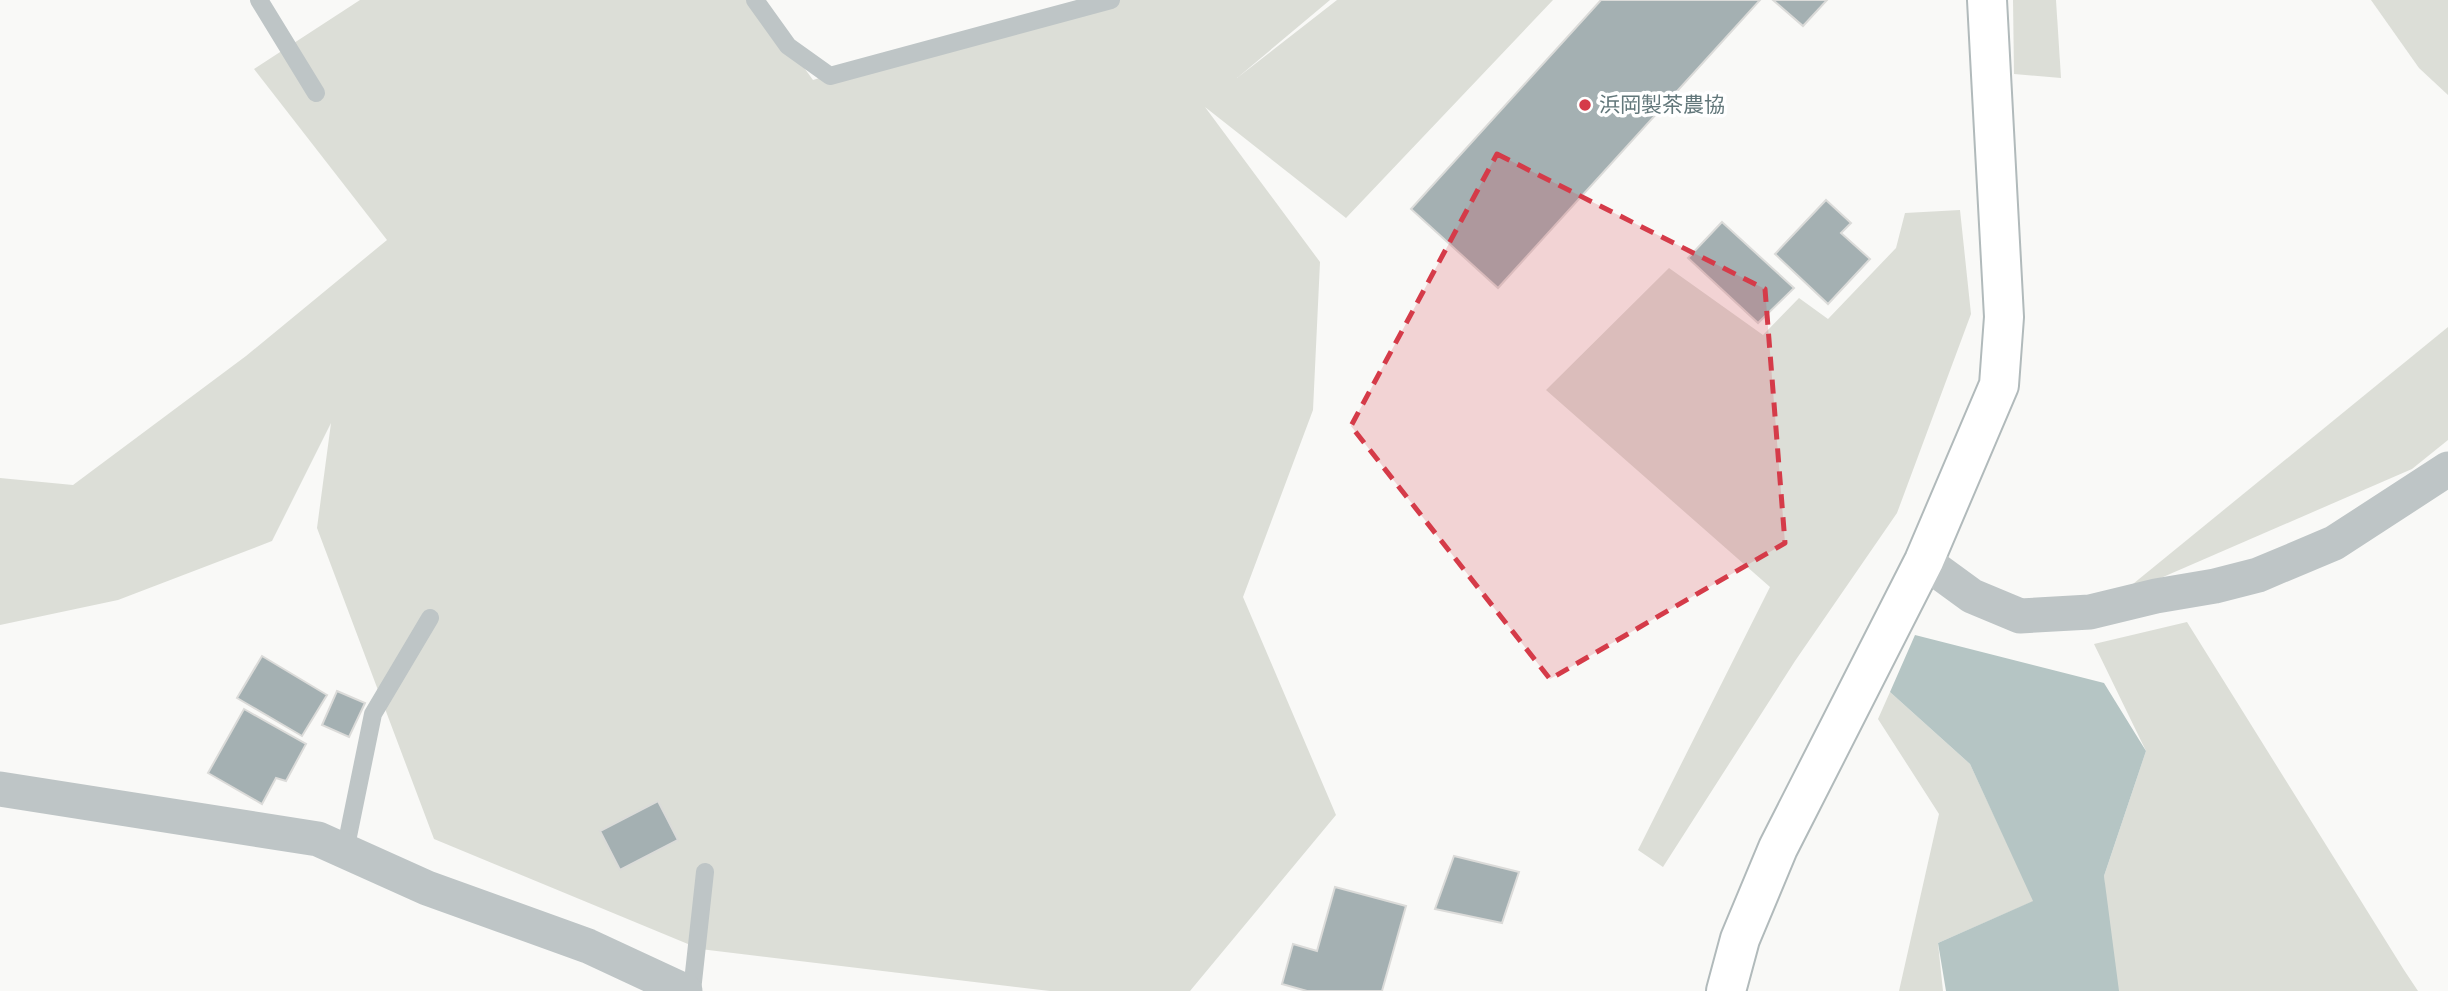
<svg xmlns="http://www.w3.org/2000/svg" width="2448" height="991" font-family="Montserrat,'Noto Sans JP',sans-serif">
<style>
.green{fill:#dcded7}
.water{fill:#b5c5c4}
.building{fill:#a4b0b2;stroke:#dbdbd9;stroke-width:2}
.lines{fill:none;stroke-linecap:round;stroke-linejoin:round}
.secondary-casing{stroke:#b1babb;stroke-width:42}
.lane{stroke:#bec5c6;stroke-width:18}
.street{stroke:#bec5c6;stroke-width:35}
.secondary{stroke:#fff;stroke-width:38}
.marked{fill:#d53b49;fill-opacity:0.2;stroke:#d53b49;stroke-width:5;stroke-dasharray:14 9;stroke-linejoin:round}
.poi-dot{fill:#d53b49;stroke:#fff;stroke-width:2.5}
.labels{text-anchor:middle;stroke-width:7;stroke-linejoin:round;paint-order:stroke}
.poi-label{font-size:21px;fill:#62777a;stroke:#fff;text-anchor:start}
</style>
<rect width="100%" height="100%" fill="#f9f9f7"/>
<g class="green">
<path d="M 360,0 L 755,0 L 813,80 L 1078,0 L 1330,0 L 1237,78 L 1337,0 L 1553,0 L 1346,218 L 1205,107 L 1320,262 L 1313,410 L 1243,597 L 1336,815 L 1190,991 L 1050,991 L 700,949 L 434,839 L 317,528 L 331,423 L 272,541 L 118,600 L 0,625 L 0,478 L 73,485 L 246,356 L 387,240 L 254,69 Z"/>
<path d="M 2013,0 L 2056,0 L 2061,78 L 2014,74 Z"/>
<path d="M 2371,0 L 2448,0 L 2448,95 L 2419,68 Z"/>
<path d="M 1960,210 L 1971,314 L 1897,513 L 1795,661 L 1663,867 L 1638,850 L 1770,587 L 1546,390 L 1669,268 L 1763,335 L 1799,298 L 1828,319 L 1896,248 L 1905,213 Z"/>
<path d="M 2448,327 L 2448,440 L 2412,469 L 2117,597 Z"/>
<path d="M 2187,622 L 2404,970 L 2418,991 L 2110,991 L 2104,876 L 2146,751 L 2094,644 Z"/>
<path d="M 1890,692 L 1970,764 L 2034,901 L 1938,943 L 1943,991 L 1899,991 L 1939,814 L 1878,719 Z"/>
</g>
<path class="water" d="M 1915,635 L 2104,683 L 2146,751 L 2104,876 L 2119,991 L 1946,991 L 1938,943 L 2033,901 L 1970,764 L 1890,692 Z"/>
<g class="building">
<path d="M 1601,0 L 1760,0 L 1498,288 L 1411,209 Z"/>
<path d="M 1773,0 L 1827,0 L 1803,26 Z"/>
<path d="M 1826,200 L 1851,223 L 1841,233 L 1870,259 L 1828,304 L 1775,254 Z"/>
<path d="M 1722,222 L 1794,288 L 1758,323 L 1688,258 Z"/>
<path d="M 262,656 L 327,695 L 302,736 L 237,698 Z"/>
<path d="M 337,691 L 365,703 L 349,737 L 322,725 Z"/>
<path d="M 244,709 L 306,744 L 286,781 L 276,778 L 262,804 L 208,773 Z"/>
<path d="M 658,801 L 678,840 L 620,870 L 600,831 Z"/>
<path d="M 1454,856 L 1519,872 L 1502,923 L 1435,909 Z"/>
<path d="M 1335,887 L 1406,906 L 1382,991 L 1307,991 L 1282,984 L 1293,944 L 1317,951 Z"/>
</g>
<g class="lines">
<g class="secondary-casing">
<path id="secondary" d="M 1726,991 L 1740,939 L 1778,848 L 1924,561 L 1999,385 L 2004,317 L 1987,0"/>
</g>
<g class="lane">
<path d="M 259,0 L 316,93"/>
<path d="M 755,0 L 788,46 L 830,76 L 1111,0"/>
<path d="M 345,851 L 373,714 L 430,618"/>
<path d="M 692,991 L 705,872"/>
</g>
<g class="street">
<path d="M 1924,561 L 1972,596 L 2020,616 L 2090,612 L 2156,596 L 2215,586 L 2258,575 L 2334,543 L 2448,469"/>
<path d="M 0,789 L 318,839 L 427,888 L 588,946 L 685,991"/>
</g>
<use href="#secondary" class="secondary"/>
</g>
<path class="marked" d="M 1497,154 L 1765,289 L 1785,543 L 1550,679 L 1351,426 Z"/>
<circle class="poi-dot" cx="1585" cy="105" r="7"/>
<g class="labels">
<g class="poi-label">
<text x="1599" y="112">浜岡製茶農協</text>
</g>
</g>
</svg>
